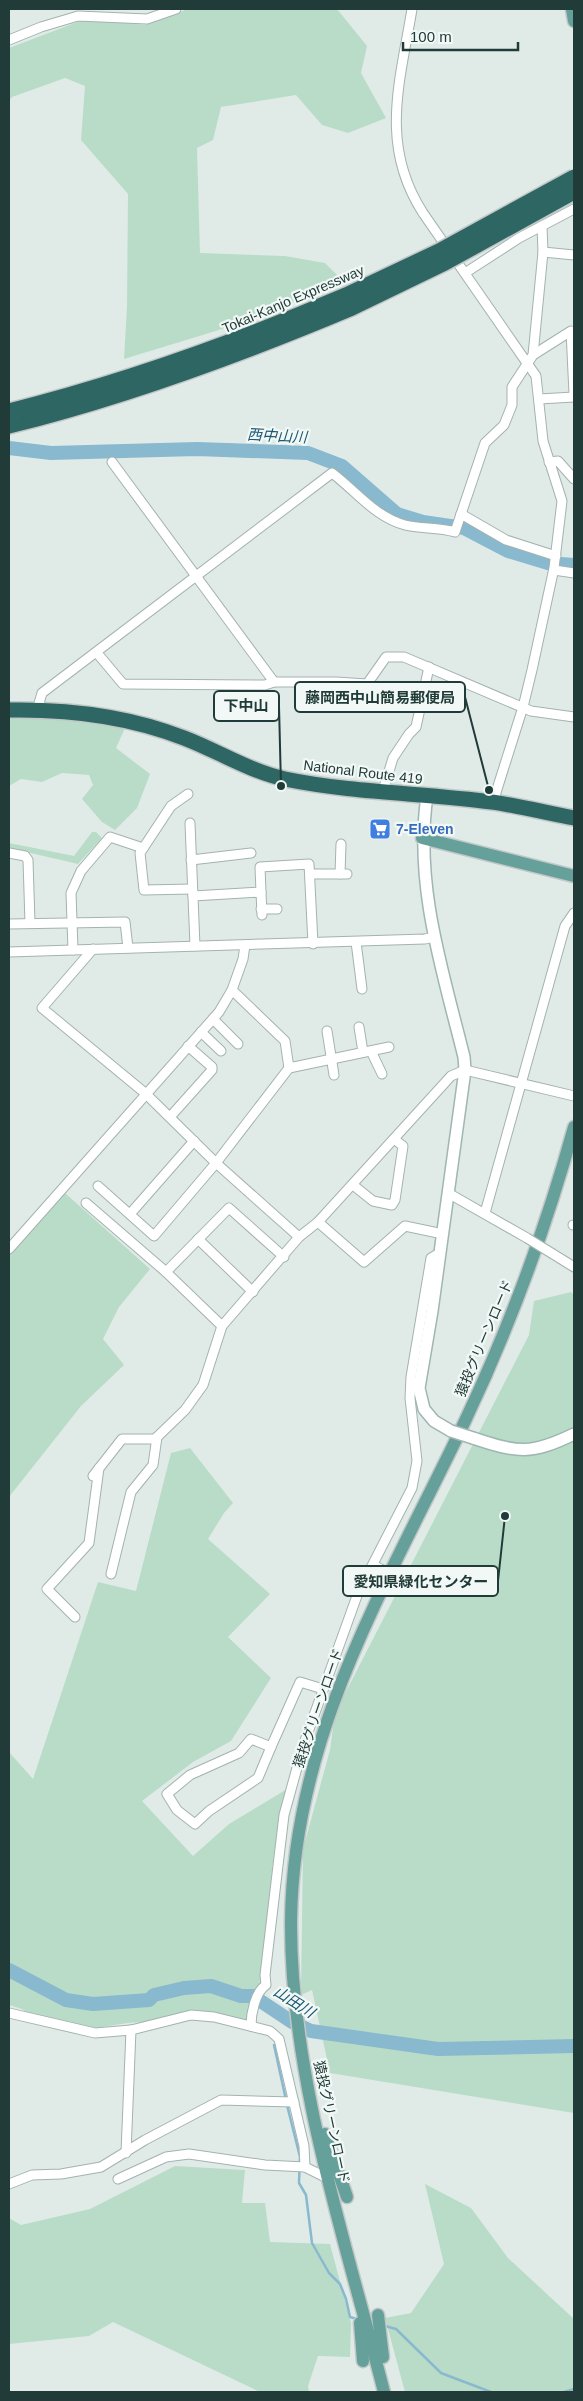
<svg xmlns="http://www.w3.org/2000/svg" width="583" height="2401" font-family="Arial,'Noto Sans JP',sans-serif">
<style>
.green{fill:#b9dcc8}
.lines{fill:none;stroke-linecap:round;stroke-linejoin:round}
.stream{stroke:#89b9cf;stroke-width:2.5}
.river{stroke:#89b9cf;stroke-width:14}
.street-casing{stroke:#a3b3b0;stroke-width:11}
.secondary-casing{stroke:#9fb6b2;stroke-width:14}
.primary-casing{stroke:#c1c8c7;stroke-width:15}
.highway-casing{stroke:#c1c8c7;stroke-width:18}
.street{stroke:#fff;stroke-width:9}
.secondary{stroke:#fff;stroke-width:11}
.primary{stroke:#66a09a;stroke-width:12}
.highway{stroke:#2e6664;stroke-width:15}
.street-bridge-casing{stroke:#a3b3b0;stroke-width:11;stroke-linecap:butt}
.secondary-bridge-casing{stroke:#9fb6b2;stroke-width:14;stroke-linecap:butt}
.highway-bridge-casing{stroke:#c1c8c7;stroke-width:18;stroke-linecap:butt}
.street-bridge{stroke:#fff;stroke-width:9}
.secondary-bridge{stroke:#fff;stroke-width:11}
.highway-bridge{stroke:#2e6664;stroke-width:15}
.labels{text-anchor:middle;stroke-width:4.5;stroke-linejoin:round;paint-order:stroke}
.street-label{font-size:14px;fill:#213b38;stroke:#f1f8f5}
.shop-label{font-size:14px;font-weight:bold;fill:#366cbe;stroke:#f1f8f5;text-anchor:start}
.water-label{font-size:15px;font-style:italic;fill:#1d5875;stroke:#f1f8f5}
.leader{fill:none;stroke:#213b38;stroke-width:2}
.callout-dot{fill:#213b38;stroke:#f1f8f5;stroke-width:2}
.callout{fill:#f1f8f5;stroke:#213b38;stroke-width:2}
.callout-label{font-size:15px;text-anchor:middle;font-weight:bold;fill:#213b38}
</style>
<rect width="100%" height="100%" fill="#e0ebe8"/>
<g class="green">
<path d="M 188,9 L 337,9 L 367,46 L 361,73 L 386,118 L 348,133 L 322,125 L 296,95 L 221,107 L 213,140 L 197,148 L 200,253 L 285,256 L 325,263 L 345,283 L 219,330 L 124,359 L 127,307 L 128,194 L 81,140 L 85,86 L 65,78 L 12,97 L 9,101 L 9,48 L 88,18 L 145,25 Z"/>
<path d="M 9,715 L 76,718 L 125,728 L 116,748 L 150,774 L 137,808 L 115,830 L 102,822 L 82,799 L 93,785 L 89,775 L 62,773 L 42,782 L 21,779 L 9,786 Z"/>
<path d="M 92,832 L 96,832 L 102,838 L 78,864 L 9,848 L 9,843 L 74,856 Z"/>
<path d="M 65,1193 L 150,1269 L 119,1307 L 103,1339 L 124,1365 L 81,1406 L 9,1497 L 9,1254 Z"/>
<path d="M 571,1292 L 574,1295 L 574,2113 L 330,2073 L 312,1990 L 301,1995 L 303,1849 L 330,1750 L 335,1713 L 529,1335 L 534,1301 Z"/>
<path d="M 190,1448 L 233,1503 L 224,1513 L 208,1539 L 270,1594 L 228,1637 L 271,1678 L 231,1741 L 193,1762 L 142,1801 L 193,1856 L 229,1824 L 287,1789 L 274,1852 L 261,1978 L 246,2021 L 224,2016 L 128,2023 L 94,2028 L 29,2014 L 22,2009 L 9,2005 L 9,1752 L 33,1779 L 98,1582 L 136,1591 L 171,1453 Z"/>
<path d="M 175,2166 L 245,2170 L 242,2203 L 265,2203 L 270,2242 L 330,2244 L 351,2323 L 350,2357 L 318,2356 L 308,2386 L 309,2392 L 260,2392 L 113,2322 L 89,2336 L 9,2344 L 9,2218 L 21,2225 L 90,2209 Z"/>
<path d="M 425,2184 L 471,2208 L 508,2258 L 574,2319 L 574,2392 L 405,2392 L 385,2318 L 411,2313 L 444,2264 Z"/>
</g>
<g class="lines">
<g class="stream">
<path d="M 274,2045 L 286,2100"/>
<path d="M 287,2105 L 300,2157 L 299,2183 L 306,2195 L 312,2243 L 329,2273 L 340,2284 L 346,2299 L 350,2317 L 357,2319"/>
<path d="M 385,2326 L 396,2329 L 441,2373 L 491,2392"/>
<path d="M 564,2392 L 574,2389"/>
</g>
<g class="river">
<path d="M 9,448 L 51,453 L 197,449 L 308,453 L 342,466 L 397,514 L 423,522 L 464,528 L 508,551 L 548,563 L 574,565"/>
<path d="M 9,1970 L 66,2000 L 93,2004 L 149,2000 L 154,1995 L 184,1988 L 211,1986 L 241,1996 L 253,1996 L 292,2022 L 311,2031 L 438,2049 L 574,2046"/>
</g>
<g class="street-casing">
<g id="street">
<path d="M 412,9 C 400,82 379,145 423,213 L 536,376 L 543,441 L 562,501 L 554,568 L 532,670 L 523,707 L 493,802"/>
<path d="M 9,40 L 41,27 L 78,16 L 147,19 L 176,9"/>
<path d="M 543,252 L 574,255"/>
<path d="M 465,273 L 519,238 L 574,209"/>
<path d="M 533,355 L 571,331 L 574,394"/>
<path d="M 539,399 L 574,397"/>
<path d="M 112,462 L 274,682"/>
<path d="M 549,462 L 558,461 L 574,479"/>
<path d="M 461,514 L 506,540 L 556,556"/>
<path d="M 554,570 L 574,573"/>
<path d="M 97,653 L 123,684 L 265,685 L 274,682 L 336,682 L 367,684 L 386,657 L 404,657 L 531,711 L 574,717"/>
<path d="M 37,710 L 42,693 L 332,473 C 356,491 375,517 405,525 C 421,529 438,527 455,532 L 485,443 L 504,425 L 512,405 L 512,387 L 533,355 L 543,252 L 542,226"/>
<path d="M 383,791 L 393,758 L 409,734 L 416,727 L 429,667"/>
<path d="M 188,794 L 171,806 L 140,853 L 144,890 L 192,889"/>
<path d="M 190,823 L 195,946"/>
<path d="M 9,853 L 25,856 L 28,860 L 30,923"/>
<path d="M 191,860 L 251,853"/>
<path d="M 310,874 L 347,874"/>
<path d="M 340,874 L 341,844"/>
<path d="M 261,892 L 260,867 L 309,864 L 313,944"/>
<path d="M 193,896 L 261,892 L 262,915"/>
<path d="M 261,909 L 277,909"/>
<path d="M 9,924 L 125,922 L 128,948"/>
<path d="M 356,942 L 362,989"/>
<path d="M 245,945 L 243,959 L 232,990 L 285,1041 L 289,1068"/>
<path d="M 93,949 L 42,1008 L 145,1093 L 216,1163 L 299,1237"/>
<path d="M 73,950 L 71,893 L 81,871 L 110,837 L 143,848"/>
<path d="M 9,952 L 425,939 L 434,937"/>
<path d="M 213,1019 L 238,1044"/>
<path d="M 359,1027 L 363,1052"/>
<path d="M 327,1031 L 334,1075"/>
<path d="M 201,1032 L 221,1051"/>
<path d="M 371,1051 L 382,1074"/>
<path d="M 170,1117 L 212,1070 L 212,1067 L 188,1046"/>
<path d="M 353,1185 L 373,1201 L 392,1205 L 395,1200 L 403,1146 L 394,1139"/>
<path d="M 98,1186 L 154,1236 L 216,1163 L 289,1068 L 389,1047"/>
<path d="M 448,1193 L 527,1238"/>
<path d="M 86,1203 L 166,1272 L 222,1326"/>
<path d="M 485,1213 L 565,926 L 574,913"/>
<path d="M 130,1214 L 194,1141"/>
<path d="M 318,1222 L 364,1262 L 405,1226 L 443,1234"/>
<path d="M 573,1225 L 574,1225"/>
<path d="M 198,1239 L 253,1292"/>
<path d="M 9,1249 L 219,1012 L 232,990"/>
<path d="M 553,1254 L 574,1267"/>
<path d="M 166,1272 L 229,1208 L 284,1257"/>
<path d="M 93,1476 L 122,1439 L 155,1439 L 185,1410 L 203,1385 L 222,1326 L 299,1237 L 318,1222 L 451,1076 L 465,1070 L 574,1096"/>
<path d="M 111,1574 L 131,1492 L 153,1465 L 157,1437"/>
<path d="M 75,1617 L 47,1589 L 89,1543 L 99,1468"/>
<path d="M 251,1739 L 271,1747 L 258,1778 L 209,1811 L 195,1824 L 177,1810 L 167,1794 L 190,1775 L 239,1753 Z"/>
<path d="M 271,1747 L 300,1682 L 323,1689"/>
<path d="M 9,2013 L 95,2033 L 131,2030 L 191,2015 L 214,2017 L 270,2031 L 279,2039 L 304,2146 L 305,2167"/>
<path d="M 251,2026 C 251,2014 255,1992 266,1985 L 265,1975 L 284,1815 L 303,1746 L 358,1593 L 412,1488 L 417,1461 L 410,1398 L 411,1377 L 431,1258 L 436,1255 L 440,1255"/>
<path d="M 126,2153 L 131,2030"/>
<path d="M 118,2179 L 166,2157 L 189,2154 L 265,2165 L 305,2167 L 323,2176"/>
<path d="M 9,2184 L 32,2175 L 61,2174 L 101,2167 L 145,2140 L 221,2100 L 294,2102"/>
</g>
</g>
<g class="secondary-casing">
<g id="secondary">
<path d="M 427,796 C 414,885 443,972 464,1057 L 465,1070 L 432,1311 L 419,1388 L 424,1409 L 434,1421 L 451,1431"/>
<path d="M 473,1438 C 518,1453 531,1455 574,1434"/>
</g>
</g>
<g class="primary-casing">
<g id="primary">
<path d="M 572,9 L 574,21"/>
<path d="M 422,838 L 574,876"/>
<path d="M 325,2134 L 347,2197"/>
<path d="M 378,2315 L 383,2357"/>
<path d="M 360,2323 L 363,2361"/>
<path d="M 384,2392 C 346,2242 290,2077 291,1921 C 293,1733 387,1585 465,1421 C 510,1326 546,1228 574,1127"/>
</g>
</g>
<g class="highway-casing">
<g id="highway">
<path d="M 9,411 C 125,382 236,342 346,295"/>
<path d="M 9,426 C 127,397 240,355 352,308"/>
<path d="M 9,710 C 68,709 128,716 184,738 C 218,751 249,771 285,779 C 353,793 424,793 492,802 C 520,806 547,813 574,818"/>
</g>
</g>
<use href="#street" class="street"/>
<use href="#secondary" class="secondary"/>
<use href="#primary" class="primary"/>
<use href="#highway" class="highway"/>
<g class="street-bridge-casing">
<g id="street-bridge">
<path d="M 527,1238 L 553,1254"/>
<path d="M 377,1567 L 398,1578"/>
</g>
</g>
<g class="secondary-bridge-casing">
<path id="secondary-bridge" d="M 451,1431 L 473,1438"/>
</g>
<g class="highway-bridge-casing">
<g id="highway-bridge">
<path d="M 346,295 L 439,251 L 574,177"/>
<path d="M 352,308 L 445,263 L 574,192"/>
</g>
</g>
<use href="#street-bridge" class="street-bridge"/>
<use href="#secondary-bridge" class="secondary-bridge"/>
<use href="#highway-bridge" class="highway-bridge"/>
</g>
<defs>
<g id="supermarket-square" transform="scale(1.125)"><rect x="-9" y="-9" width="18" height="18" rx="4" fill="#3f7fe0" stroke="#f1f8f5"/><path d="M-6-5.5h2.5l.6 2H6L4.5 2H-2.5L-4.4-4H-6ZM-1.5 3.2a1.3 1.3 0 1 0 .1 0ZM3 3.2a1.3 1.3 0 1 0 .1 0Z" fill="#fff"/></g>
</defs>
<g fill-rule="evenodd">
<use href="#supermarket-square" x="380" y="829"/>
</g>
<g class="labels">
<g class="street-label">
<text transform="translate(293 299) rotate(-23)" y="5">Tokai-Kanjo Expressway</text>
<text transform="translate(363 772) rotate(7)" y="5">National Route 419</text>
<text transform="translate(484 1338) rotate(-67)" y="5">猿投グリーンロード</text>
<text transform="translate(318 1708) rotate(-71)" y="5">猿投グリーンロード</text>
<text transform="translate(332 2122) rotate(78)" y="5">猿投グリーンロード</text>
</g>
<g class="shop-label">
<text x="396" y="834">7-Eleven</text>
</g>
<g class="water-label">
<text transform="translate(277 436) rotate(3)" y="5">西中山川</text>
<text transform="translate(294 2002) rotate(32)" y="5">山田川</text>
</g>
</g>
<path class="leader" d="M489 790L465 697M281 786L279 706M505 1516L498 1581"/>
<g class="callout-dot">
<circle cx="489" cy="790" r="5"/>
<circle cx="281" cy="786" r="5"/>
<circle cx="505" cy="1516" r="5"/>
</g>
<g class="callout">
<rect x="295" y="682" width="170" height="30" rx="5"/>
<rect x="214" y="691" width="65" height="30" rx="5"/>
<rect x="343" y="1566" width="155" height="30" rx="5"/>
</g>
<g class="callout-label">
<text x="380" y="703">藤岡西中山簡易郵便局</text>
<text x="246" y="711">下中山</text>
<text x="421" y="1587">愛知県緑化センター</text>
</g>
<rect width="583" height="2401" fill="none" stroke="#213b38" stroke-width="20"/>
<path d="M403 42v8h115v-8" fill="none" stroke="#213b38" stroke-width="2.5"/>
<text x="410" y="42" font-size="15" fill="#213b38" stroke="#f1f8f5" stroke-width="4" paint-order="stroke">100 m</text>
</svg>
